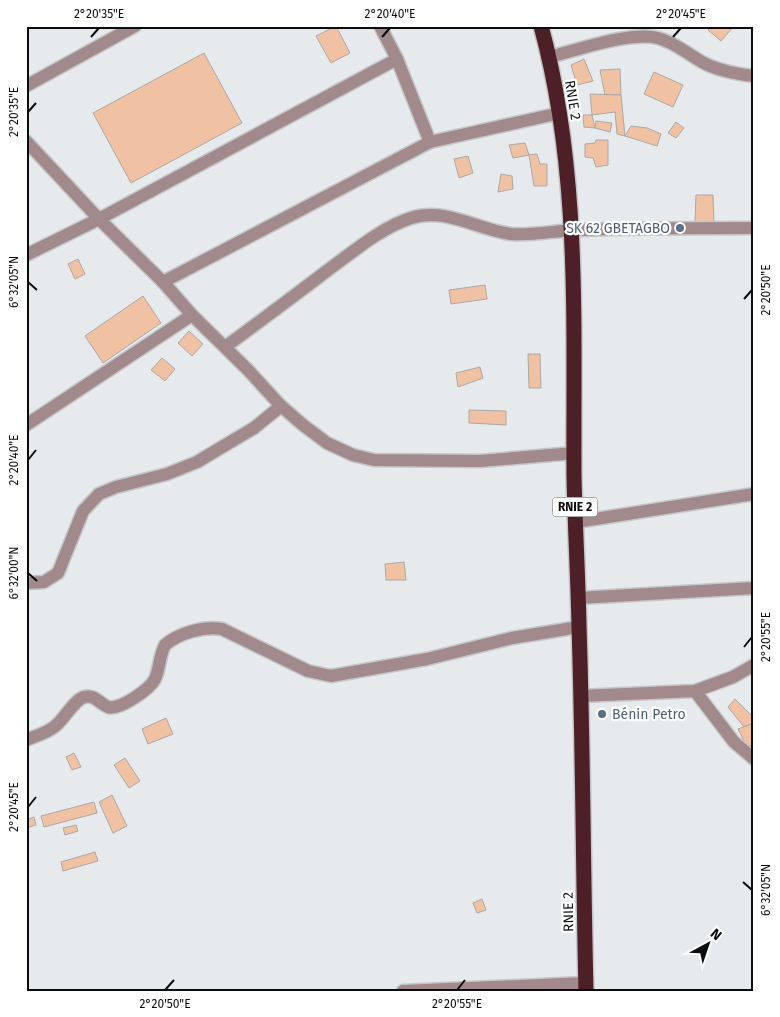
<svg xmlns="http://www.w3.org/2000/svg" width="780" height="1017" font-family="'Fira Sans',sans-serif">
<style>
.building{fill:#f0c1a3;stroke:#aba8a6}
.lines{fill:none;stroke-linecap:round;stroke-linejoin:round}
.minor-casing{stroke:#c4c6c8;stroke-width:15}
.highway-casing{stroke:#c4c6c8;stroke-width:18}
.minor{stroke:#a2898b;stroke-width:12}
.highway{stroke:#4d2027;stroke-width:15}
.ticks{fill:none;stroke:#0b0c0d;stroke-width:2}
.service-dot{fill:#5c6f8a;stroke:#fff;stroke-width:2}
.labels{text-anchor:middle;stroke-width:4.5;stroke-linejoin:round;paint-order:stroke}
.shield{fill:#fff;stroke:#545556;stroke-width:1}
.shield-label{font-size:12px;font-weight:bold;fill:#0b0c0d}
.street-label{font-size:14px;fill:#0b0c0d;stroke:#fff}
.service-label{font-size:14px;fill:#4e5e75;stroke:#fff;text-anchor:end}
.neatline{fill:none;stroke:#0b0c0d;stroke-width:2}
.ticks-label{font-size:12px;text-anchor:middle;fill:#0b0c0d}
</style>
<rect width="100%" height="100%" fill="#e7eaec"/>
<g class="building">
<path d="M 336,26 L 350,53 L 331,63 L 316,36 Z"/>
<path d="M 712,26 L 734,26 L 721,41 L 708,30 Z"/>
<path d="M 204,53 L 242,123 L 131,183 L 93,113 Z"/>
<path d="M 584,59 L 593,81 L 577,85 L 571,65 Z"/>
<path d="M 620,69 L 621,95 L 605,95 L 600,70 Z"/>
<path d="M 654,72 L 683,85 L 673,107 L 644,94 Z"/>
<path d="M 590,94 L 621,95 L 625,136 L 617,134 L 615,112 L 592,115 Z"/>
<path d="M 583,115 L 592,115 L 595,128 L 584,127 Z"/>
<path d="M 596,121 L 612,123 L 610,132 L 595,128 Z"/>
<path d="M 676,122 L 684,128 L 676,138 L 668,133 Z"/>
<path d="M 631,126 L 647,128 L 661,134 L 657,146 L 625,136 Z"/>
<path d="M 596,140 L 608,140 L 608,165 L 596,167 L 593,158 L 585,157 L 585,144 L 595,143 Z"/>
<path d="M 525,143 L 529,155 L 513,158 L 509,145 Z"/>
<path d="M 537,154 L 540,164 L 547,164 L 547,186 L 534,186 L 529,155 Z"/>
<path d="M 468,156 L 473,173 L 459,178 L 454,159 Z"/>
<path d="M 501,174 L 512,176 L 513,189 L 498,192 Z"/>
<path d="M 696,195 L 713,195 L 714,224 L 695,224 Z"/>
<path d="M 78,259 L 85,274 L 75,279 L 68,264 Z"/>
<path d="M 485,285 L 487,299 L 451,304 L 449,290 Z"/>
<path d="M 143,296 L 161,323 L 103,363 L 85,336 Z"/>
<path d="M 189,331 L 203,344 L 192,356 L 178,343 Z"/>
<path d="M 528,354 L 540,354 L 541,388 L 529,388 Z"/>
<path d="M 162,358 L 175,369 L 165,381 L 151,370 Z"/>
<path d="M 480,367 L 483,378 L 458,387 L 456,373 Z"/>
<path d="M 469,410 L 506,411 L 506,425 L 469,423 Z"/>
<path d="M 404,562 L 406,580 L 386,580 L 385,564 Z"/>
<path d="M 735,699 L 754,718 L 754,723 L 744,727 L 728,707 Z"/>
<path d="M 166,718 L 173,734 L 148,744 L 142,729 Z"/>
<path d="M 754,723 L 754,744 L 747,747 L 738,729 Z"/>
<path d="M 74,753 L 81,767 L 72,770 L 66,757 Z"/>
<path d="M 125,758 L 140,781 L 129,788 L 114,765 Z"/>
<path d="M 112,795 L 127,826 L 113,833 L 99,802 Z"/>
<path d="M 94,802 L 97,813 L 44,827 L 41,816 Z"/>
<path d="M 34,817 L 36,825 L 26,828 L 26,820 Z"/>
<path d="M 76,825 L 78,831 L 65,835 L 63,828 Z"/>
<path d="M 95,852 L 98,861 L 63,871 L 61,862 Z"/>
<path d="M 482,899 L 486,910 L 477,913 L 473,903 Z"/>
</g>
<g class="lines">
<g class="minor-casing">
<g id="minor">
<path d="M 380,26 L 397,59 L 430,142"/>
<path d="M 549,57 C 578,50 631,31 658,38 C 674,42 688,54 702,62 C 718,71 736,74 754,76"/>
<path d="M 26,86 L 135,26"/>
<path d="M 26,141 L 99,219 L 163,282 L 192,315 L 248,370 L 281,406 L 303,425 L 327,443 L 353,455 L 374,460 L 480,461 L 574,453"/>
<path d="M 26,255 L 99,219 L 397,59"/>
<path d="M 163,282 L 430,142 L 560,113"/>
<path d="M 225,347 C 259,322 294,296 328,270 C 353,252 382,227 411,218 C 446,207 478,230 511,234 C 532,236 558,230 579,230 C 638,228 695,228 754,228"/>
<path d="M 26,425 L 192,315"/>
<path d="M 576,522 L 754,494"/>
<path d="M 26,583 L 44,582 L 58,573 L 83,511 L 99,494 L 116,487 L 167,474 L 197,462 L 254,428 L 281,406"/>
<path d="M 578,598 L 754,588"/>
<path d="M 695,691 L 734,742 L 754,759"/>
<path d="M 580,696 L 695,691 L 733,677 L 754,665"/>
<path d="M 26,740 C 35,736 47,733 54,727 C 64,720 73,701 84,697 C 94,694 99,703 108,707 C 119,711 150,689 155,679 C 160,668 159,656 165,645 C 179,633 203,626 222,629 L 308,671 L 331,676 L 427,659 L 512,638 L 579,627"/>
<path d="M 403,991 L 585,983"/>
</g>
</g>
<g class="highway-casing">
<path id="highway" d="M 541,26 C 581,172 573,326 574,476 C 575,526 578,576 579,626 C 583,748 583,869 586,991"/>
</g>
<use href="#minor" class="minor"/>
<use href="#highway" class="highway"/>
</g>
<path class="ticks" d="M 91,37 L 99,28M 382,37 L 390,28M 673,37 L 681,28M 28,112 L 36,103M 28,282 L 37,290M 744,299 L 752,290M 28,460 L 36,450M 28,573 L 37,581M 744,647 L 752,637M 28,807 L 36,797M 743,882 L 752,890M 165,990 L 174,980M 457,990 L 465,980"/>
<g class="service-dot">
<circle cx="680" cy="228" r="5"/>
<circle cx="602" cy="714" r="5"/>
</g>
<g class="labels">
<rect class="shield" x="552.5" y="497.5" width="45" height="19" rx="4"/>
<g class="shield-label">
<text x="575" y="511">RNIE 2</text>
</g>
<g class="street-label">
<text transform="translate(573 100) rotate(81)" y="5">RNIE 2</text>
<text transform="translate(568 912) rotate(-91)" y="5">RNIE 2</text>
</g>
<g class="service-label">
<text x="670" y="233">SK 62 GBETAGBO</text>
<text x="612" y="719" text-anchor="start">Bénin Petro</text>
</g>
</g>
<rect width="780" height="1017" fill="none" stroke="#ffffff" stroke-width="55"/>
<g transform="translate(708 944) rotate(40)" stroke="#ffffff" stroke-width="4" paint-order="stroke">
<path d="M0-4L9 19L0 12L-9 19Z" fill="#0b0c0d"/>
<text y="-8" font-size="14" font-weight="bold" text-anchor="middle" fill="#0b0c0d">N</text>
</g>
<rect x="28" y="28" width="724" height="962" class="neatline"/>
<g class="ticks-label">
<text x="99" y="18">2°20'35"E</text>
<text x="390" y="18">2°20'40"E</text>
<text x="681" y="18">2°20'45"E</text>
<text transform="translate(14 112) rotate(-90)" y="4">2°20'35"E</text>
<text transform="translate(14 282) rotate(-90)" y="4">6°32'05"N</text>
<text transform="translate(766 290) rotate(-90)" y="4">2°20'50"E</text>
<text transform="translate(14 460) rotate(-90)" y="4">2°20'40"E</text>
<text transform="translate(14 573) rotate(-90)" y="4">6°32'00"N</text>
<text transform="translate(766 637) rotate(-90)" y="4">2°20'55"E</text>
<text transform="translate(14 807) rotate(-90)" y="4">2°20'45"E</text>
<text transform="translate(766 890) rotate(-90)" y="4">6°32'05"N</text>
<text x="165" y="1008">2°20'50"E</text>
<text x="457" y="1008">2°20'55"E</text>
</g>
</svg>
